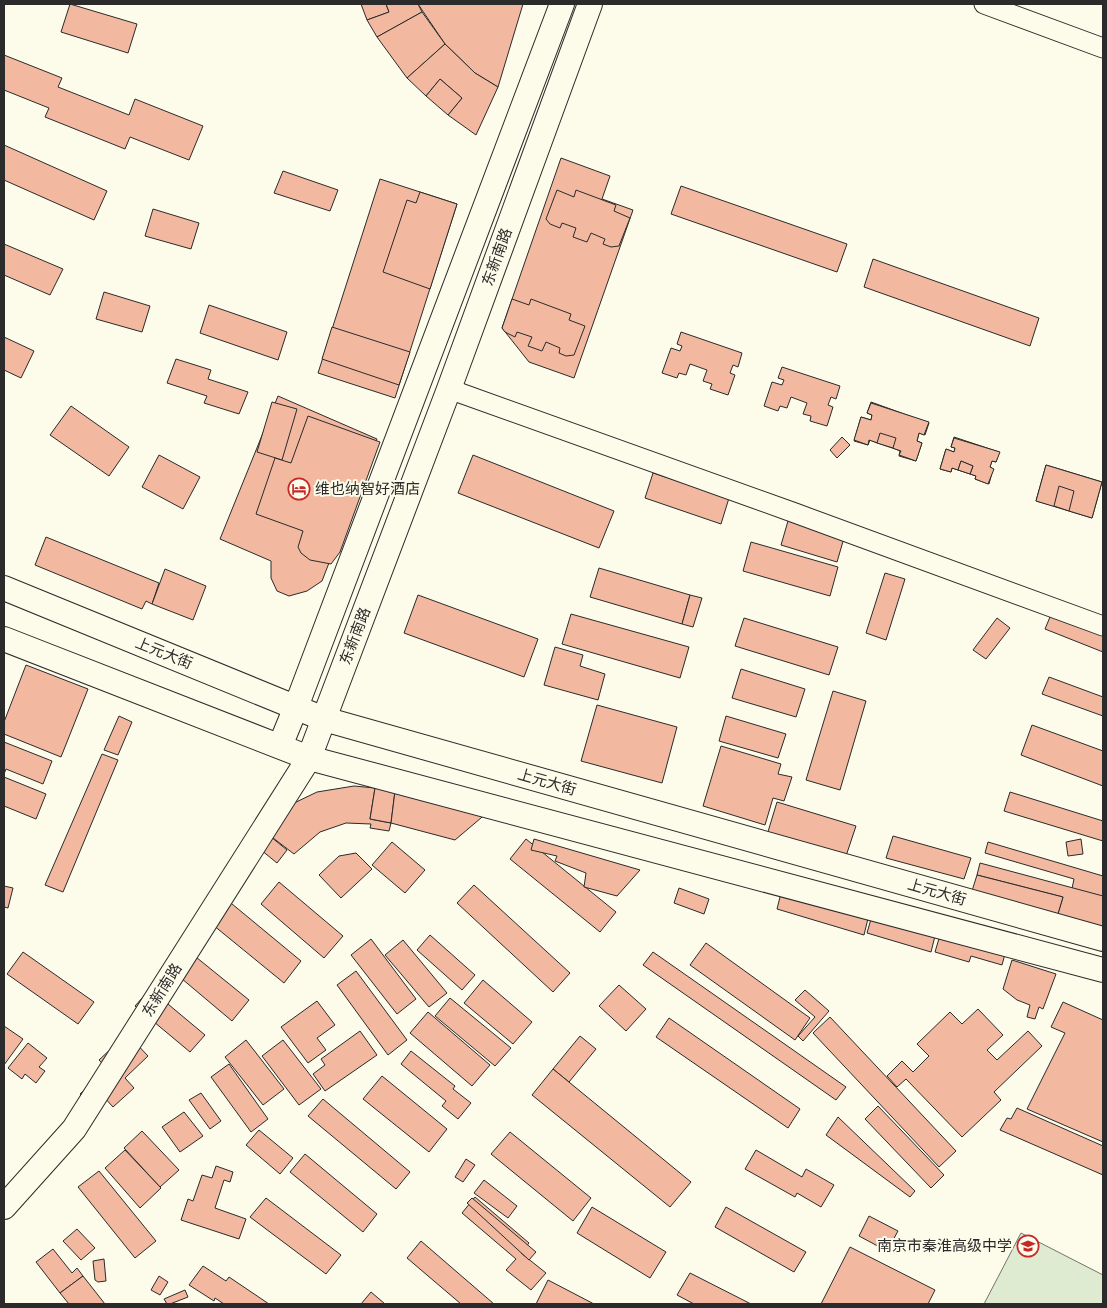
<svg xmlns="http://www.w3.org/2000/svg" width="1107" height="1308" font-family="Barlow,'Noto Sans SC',sans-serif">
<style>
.green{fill:#deebd1;stroke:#74746e}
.building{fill:#f2b8a0;stroke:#2b2b2b}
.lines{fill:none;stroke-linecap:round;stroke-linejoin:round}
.minor-casing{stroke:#2b2b2b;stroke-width:21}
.major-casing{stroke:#2b2b2b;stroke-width:26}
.minor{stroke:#fdfbea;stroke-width:19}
.major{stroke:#fdfbea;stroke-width:24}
.labels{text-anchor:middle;stroke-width:4;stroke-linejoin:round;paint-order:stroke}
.street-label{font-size:15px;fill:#2b2b2b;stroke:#fdfbea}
.poi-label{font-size:15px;fill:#2b2b2b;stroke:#fdfbea;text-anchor:start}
</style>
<rect width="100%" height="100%" fill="#fdfbea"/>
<path class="green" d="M 1021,1233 L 1103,1275 L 1103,1304 L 984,1304 Z"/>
<g class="building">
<path d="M 70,4 L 137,24 L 128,53 L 61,32 Z"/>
<path d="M 361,4 L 386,4 L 389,12 L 367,20 Z"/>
<path d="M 386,4 L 418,4 L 422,12 L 377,37 L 367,20 L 389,12 Z"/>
<path d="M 418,4 L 523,4 L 498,87 L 475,73 L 445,44 Z"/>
<path d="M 422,12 L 445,44 L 407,78 L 377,37 Z"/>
<path d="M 445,44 L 475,73 L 498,87 L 476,135 L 448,115 L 462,98 L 440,79 L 426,96 L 407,78 Z"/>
<path d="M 4,55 L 62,78 L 58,87 L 129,115 L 135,99 L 203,126 L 189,160 L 130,137 L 125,149 L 45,117 L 49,108 L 4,90 Z"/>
<path d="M 440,79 L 462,98 L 448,115 L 426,96 Z"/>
<path d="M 4,145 L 107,191 L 94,220 L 4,180 Z"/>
<path d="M 561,158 L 610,176 L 602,199 L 633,210 L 574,378 L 529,362 L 502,328 Z"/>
<path d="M 283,171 L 338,190 L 330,211 L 274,193 Z"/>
<path d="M 380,179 L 457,204 L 395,398 L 318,373 Z"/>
<path d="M 681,186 L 847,244 L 837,272 L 671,214 Z"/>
<path d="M 557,190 L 574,197 L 576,190 L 616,205 L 614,211 L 630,218 L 619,246 L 611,247 L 603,244 L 605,239 L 591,233 L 587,242 L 573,237 L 576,228 L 562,223 L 560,228 L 550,224 L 546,219 Z"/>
<path d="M 420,192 L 457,204 L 430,289 L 383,272 L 407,200 L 416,203 Z"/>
<path d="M 153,209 L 199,223 L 191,249 L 145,236 Z"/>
<path d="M 4,244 L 63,269 L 50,295 L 4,275 Z"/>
<path d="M 873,259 L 1039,318 L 1030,346 L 864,287 Z"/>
<path d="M 104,292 L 150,306 L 142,332 L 96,319 Z"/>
<path d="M 512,299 L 529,305 L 531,299 L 571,314 L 569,320 L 585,326 L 574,355 L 566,356 L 559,353 L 560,348 L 546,342 L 542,351 L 528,346 L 532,337 L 517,332 L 515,337 L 505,332 L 502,328 Z"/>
<path d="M 209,305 L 287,332 L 278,360 L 200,333 Z"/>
<path d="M 332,327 L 410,352 L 399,385 L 322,359 Z"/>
<path d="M 681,332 L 742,353 L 738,367 L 733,365 L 730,373 L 735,375 L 728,395 L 710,389 L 712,384 L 703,381 L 707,370 L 690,364 L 686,375 L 679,373 L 677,378 L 662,373 L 671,348 L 680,351 L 682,346 L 677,344 Z"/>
<path d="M 4,337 L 34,351 L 21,378 L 4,370 Z"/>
<path d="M 176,359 L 211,370 L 208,379 L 248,392 L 239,414 L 204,403 L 207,396 L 167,383 Z"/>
<path d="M 782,367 L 840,386 L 836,399 L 831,397 L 828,405 L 833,407 L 827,426 L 810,421 L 811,416 L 803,414 L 807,403 L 791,397 L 787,408 L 780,406 L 778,411 L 764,406 L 772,382 L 782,385 L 784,380 L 778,378 Z"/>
<path d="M 278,396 L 377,439 L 322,581 L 307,591 L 289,596 L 277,591 L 271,578 L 271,561 L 220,539 Z"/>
<path d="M 272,402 L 297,409 L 282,460 L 257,452 Z"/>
<path d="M 871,402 L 929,423 L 925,435 L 919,433 L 917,441 L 922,443 L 916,461 L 899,456 L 900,451 L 893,448 L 896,438 L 880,433 L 877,443 L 870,440 L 868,445 L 854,441 L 861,417 L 871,420 L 872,415 L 867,413 Z"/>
<path d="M 871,403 L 929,422 L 924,435 L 919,433 L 917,441 L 922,443 L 916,461 L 899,455 L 901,451 L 869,440 L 868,445 L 854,440 L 861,417 L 871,420 L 872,415 L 867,413 Z"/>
<path d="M 71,406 L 129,447 L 109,476 L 50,435 Z"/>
<path d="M 308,416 L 380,442 L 340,552 L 331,564 L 310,560 L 301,553 L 298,547 L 303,531 L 256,514 L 275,458 L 291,463 Z"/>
<path d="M 880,433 L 896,438 L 893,448 L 877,443 Z"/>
<path d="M 842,437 L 850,445 L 837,458 L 830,450 Z"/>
<path d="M 954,437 L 999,452 L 996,462 L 992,461 L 990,467 L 993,469 L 989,484 L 975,479 L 976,476 L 952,468 L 951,472 L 940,469 L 946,449 L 954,452 L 955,448 L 951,447 Z"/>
<path d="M 954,438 L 1000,452 L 996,462 L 992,461 L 990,467 L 994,469 L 988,484 L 975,479 L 976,476 L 970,474 L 973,466 L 961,461 L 958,470 L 952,468 L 951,472 L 940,469 L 946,449 L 954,452 L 955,448 L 951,447 Z"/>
<path d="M 159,455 L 200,477 L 183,509 L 142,487 Z"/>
<path d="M 473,455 L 614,511 L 599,548 L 458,493 Z"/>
<path d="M 961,461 L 973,466 L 970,474 L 958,470 Z"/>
<path d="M 1046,465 L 1102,482 L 1092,518 L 1069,511 L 1074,491 L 1059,486 L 1054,506 L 1036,501 Z"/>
<path d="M 1046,465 L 1102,482 L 1092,518 L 1036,501 Z"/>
<path d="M 653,473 L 729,498 L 721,524 L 645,498 Z"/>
<path d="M 1059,486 L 1074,491 L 1069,511 L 1054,506 Z"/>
<path d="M 788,521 L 844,538 L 837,562 L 781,545 Z"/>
<path d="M 46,537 L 159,583 L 152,604 L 146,601 L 142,609 L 35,565 Z"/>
<path d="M 751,542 L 838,567 L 830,596 L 743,571 Z"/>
<path d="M 599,568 L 690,595 L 682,624 L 590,597 Z"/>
<path d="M 165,569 L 206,586 L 193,620 L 152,604 Z"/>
<path d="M 885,573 L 905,579 L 886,640 L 866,633 Z"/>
<path d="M 418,595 L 538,639 L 524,677 L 404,633 Z"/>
<path d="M 690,595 L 702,598 L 693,627 L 682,624 Z"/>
<path d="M 1055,605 L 1103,623 L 1103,652 L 1045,629 Z"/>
<path d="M 571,614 L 689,647 L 680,678 L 562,644 Z"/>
<path d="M 744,618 L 838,647 L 829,675 L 735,646 Z"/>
<path d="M 997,618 L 1010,628 L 986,659 L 973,650 Z"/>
<path d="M 555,647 L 583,655 L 580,666 L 605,674 L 598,700 L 544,685 Z"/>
<path d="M 26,665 L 88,689 L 61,757 L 4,734 L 4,722 Z"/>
<path d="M 741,669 L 805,689 L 796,717 L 732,698 Z"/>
<path d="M 1049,677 L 1103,697 L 1103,716 L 1042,694 Z"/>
<path d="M 833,691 L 866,701 L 840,790 L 806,780 Z"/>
<path d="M 597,705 L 677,727 L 662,783 L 581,761 Z"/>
<path d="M 119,716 L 132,722 L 118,755 L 104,750 Z"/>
<path d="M 726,716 L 786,734 L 778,758 L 719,741 Z"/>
<path d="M 1032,725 L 1103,751 L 1103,786 L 1021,755 Z"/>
<path d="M 4,742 L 52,761 L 43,784 L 6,769 L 4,774 Z"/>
<path d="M 721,746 L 781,764 L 778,774 L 792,777 L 784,801 L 773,798 L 765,825 L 703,806 Z"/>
<path d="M 102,754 L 118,760 L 63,892 L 45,885 Z"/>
<path d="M 4,777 L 46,794 L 36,819 L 4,806 Z"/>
<path d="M 354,786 L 375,788 L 370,819 L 391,823 L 389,831 L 370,828 L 371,824 L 346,823 L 320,832 L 294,854 L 260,828 L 290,805 L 317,792 Z"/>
<path d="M 375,788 L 395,791 L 391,823 L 370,819 Z"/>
<path d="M 395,791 L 488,812 L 455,840 L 391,823 Z"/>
<path d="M 1010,792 L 1103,821 L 1103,841 L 1004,811 Z"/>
<path d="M 777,802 L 856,826 L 845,859 L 767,835 Z"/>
<path d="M 260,828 L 287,850 L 277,863 L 250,841 Z"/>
<path d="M 893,836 L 971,858 L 964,879 L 886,858 Z"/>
<path d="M 526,839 L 616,912 L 600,932 L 510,859 Z"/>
<path d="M 534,839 L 640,870 L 617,896 L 584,887 L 586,873 L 555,861 L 557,856 L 531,850 Z"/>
<path d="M 1081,839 L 1083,854 L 1068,856 L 1066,842 Z"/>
<path d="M 392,842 L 425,870 L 405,893 L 372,865 Z"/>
<path d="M 988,842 L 1103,876 L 1103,908 L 1070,898 L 1074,879 L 985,853 Z"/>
<path d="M 356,853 L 372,869 L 341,898 L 319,875 L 339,856 Z"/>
<path d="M 980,863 L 1103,896 L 1103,930 L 1057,917 L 1063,897 L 977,875 Z"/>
<path d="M 977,875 L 1063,897 L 1057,917 L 971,894 Z"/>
<path d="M 279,882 L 343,936 L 324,958 L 261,904 Z"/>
<path d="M 474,885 L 570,973 L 553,992 L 457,903 Z"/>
<path d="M 783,885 L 870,910 L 864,935 L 777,909 Z"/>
<path d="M 4,886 L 13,888 L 8,908 L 4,907 Z"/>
<path d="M 679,888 L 709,899 L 704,914 L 674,903 Z"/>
<path d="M 220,894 L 301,961 L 284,983 L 202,916 Z"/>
<path d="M 875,905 L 938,924 L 931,952 L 867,933 Z"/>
<path d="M 943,925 L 1008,943 L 1002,965 L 971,956 L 969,962 L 935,952 Z"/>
<path d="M 430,935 L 475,975 L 462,990 L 417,950 Z"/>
<path d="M 371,939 L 416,999 L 397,1014 L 351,955 Z"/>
<path d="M 403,940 L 447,993 L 429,1007 L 385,955 Z"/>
<path d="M 706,943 L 810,1018 L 795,1040 L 690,965 Z"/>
<path d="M 23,952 L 94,1002 L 78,1024 L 7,974 Z"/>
<path d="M 653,952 L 846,1087 L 836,1100 L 643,965 Z"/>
<path d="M 191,953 L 249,1000 L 232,1021 L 175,973 Z"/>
<path d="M 1012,960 L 1056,974 L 1043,1009 L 1039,1007 L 1035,1019 L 1027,1017 L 1030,1005 L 1017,1000 L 1003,989 Z"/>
<path d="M 356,971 L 407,1040 L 388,1055 L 337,985 Z"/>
<path d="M 483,980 L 532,1022 L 513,1044 L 464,1003 Z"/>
<path d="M 619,985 L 646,1009 L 626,1031 L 599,1006 Z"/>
<path d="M 150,989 L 205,1035 L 190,1052 L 135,1006 Z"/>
<path d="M 805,990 L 829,1011 L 803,1041 L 798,1036 L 815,1017 L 795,1000 Z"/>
<path d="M 450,998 L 511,1048 L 495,1066 L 435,1016 Z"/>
<path d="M 317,1001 L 335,1025 L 317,1038 L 326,1050 L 308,1063 L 281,1027 Z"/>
<path d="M 1063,1002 L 1103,1020 L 1103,1142 L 1027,1109 L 1065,1033 L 1051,1027 Z"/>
<path d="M 978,1009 L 1003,1035 L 987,1050 L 997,1060 L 1028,1031 L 1042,1046 L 994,1092 L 1001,1100 L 962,1137 L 906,1079 L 897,1087 L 887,1076 L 902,1061 L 913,1072 L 929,1056 L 917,1044 L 950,1012 L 962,1024 Z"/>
<path d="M 428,1012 L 490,1065 L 472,1086 L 410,1033 Z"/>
<path d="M 830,1017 L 956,1151 L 939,1167 L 813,1033 Z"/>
<path d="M 669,1018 L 800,1109 L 788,1128 L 656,1037 Z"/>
<path d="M 4,1026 L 23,1039 L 4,1065 Z"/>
<path d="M 360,1031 L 377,1055 L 325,1091 L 313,1074 L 325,1065 L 321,1059 Z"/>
<path d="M 580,1036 L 596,1049 L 569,1082 L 553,1069 Z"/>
<path d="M 132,1039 L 148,1056 L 125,1078 L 134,1088 L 113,1107 L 104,1097 L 93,1107 L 80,1094 L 92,1083 L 118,1080 L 99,1060 L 113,1047 Z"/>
<path d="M 246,1040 L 284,1089 L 263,1105 L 225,1057 Z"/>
<path d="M 283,1040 L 321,1089 L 299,1105 L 262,1056 Z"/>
<path d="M 28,1043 L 47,1058 L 39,1067 L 45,1071 L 36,1083 L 25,1074 L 22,1079 L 8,1068 Z"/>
<path d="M 411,1051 L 455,1086 L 453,1089 L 471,1103 L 458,1119 L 442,1106 L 446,1101 L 401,1064 Z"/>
<path d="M 229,1064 L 268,1119 L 251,1132 L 211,1077 Z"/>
<path d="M 553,1069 L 691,1182 L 670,1207 L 532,1095 Z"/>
<path d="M 382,1076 L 447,1129 L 429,1152 L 363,1099 Z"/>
<path d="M 201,1093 L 221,1121 L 210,1129 L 189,1100 Z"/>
<path d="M 323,1099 L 410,1172 L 396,1189 L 308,1116 Z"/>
<path d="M 878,1106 L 944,1175 L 931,1188 L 865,1119 Z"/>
<path d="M 1017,1108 L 1103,1146 L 1103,1175 L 1000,1130 L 1007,1118 L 1011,1119 Z"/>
<path d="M 184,1112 L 203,1136 L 180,1152 L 162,1127 Z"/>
<path d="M 838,1117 L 915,1191 L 910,1197 L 826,1135 Z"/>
<path d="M 259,1130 L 293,1158 L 280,1174 L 246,1145 Z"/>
<path d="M 142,1131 L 179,1170 L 160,1187 L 124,1148 Z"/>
<path d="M 510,1132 L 591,1198 L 573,1221 L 491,1154 Z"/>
<path d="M 125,1150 L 161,1188 L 140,1208 L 105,1168 Z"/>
<path d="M 756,1150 L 802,1177 L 806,1169 L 834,1185 L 821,1207 L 797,1193 L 795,1197 L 745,1169 Z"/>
<path d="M 305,1154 L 377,1214 L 363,1232 L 290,1172 Z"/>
<path d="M 466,1159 L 475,1165 L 463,1182 L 455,1177 Z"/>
<path d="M 216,1166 L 233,1172 L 230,1182 L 224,1180 L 215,1208 L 246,1219 L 239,1239 L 181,1220 L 188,1199 L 193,1201 L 202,1175 L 212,1178 Z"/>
<path d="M 99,1171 L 156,1241 L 135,1258 L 78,1187 Z"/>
<path d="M 484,1180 L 517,1206 L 508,1218 L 474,1193 Z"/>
<path d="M 475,1197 L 529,1243 L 521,1253 L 546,1273 L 531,1290 L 506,1270 L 516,1259 L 462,1213 Z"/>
<path d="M 266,1198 L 341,1255 L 326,1274 L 250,1217 Z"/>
<path d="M 472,1198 L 536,1252 L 529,1260 L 467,1203 Z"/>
<path d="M 592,1207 L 666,1252 L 650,1278 L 577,1233 Z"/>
<path d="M 726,1207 L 806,1252 L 794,1272 L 715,1227 Z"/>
<path d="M 869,1216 L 898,1231 L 887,1251 L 859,1236 Z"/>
<path d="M 77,1229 L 95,1248 L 81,1260 L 63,1241 Z"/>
<path d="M 421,1241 L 494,1304 L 461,1304 L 407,1258 Z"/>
<path d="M 850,1247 L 935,1290 L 928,1304 L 821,1304 Z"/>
<path d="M 53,1249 L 72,1273 L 77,1268 L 83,1276 L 60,1293 L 36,1262 Z"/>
<path d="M 104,1259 L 106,1281 L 98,1282 L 95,1280 L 93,1261 Z"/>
<path d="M 203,1266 L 226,1281 L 229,1277 L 269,1304 L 224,1304 L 215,1298 L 214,1301 L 189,1285 Z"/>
<path d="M 690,1273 L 751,1304 L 694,1304 L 677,1295 Z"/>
<path d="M 83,1276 L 105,1304 L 69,1304 L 60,1293 Z"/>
<path d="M 159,1276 L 168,1282 L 160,1295 L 151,1290 Z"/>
<path d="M 548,1280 L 594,1304 L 536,1304 Z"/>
<path d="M 185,1290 L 188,1297 L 170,1304 L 167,1304 L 164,1299 Z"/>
<path d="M 371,1292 L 385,1304 L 361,1304 Z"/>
</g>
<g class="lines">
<g class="minor-casing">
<g id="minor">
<path d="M 984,4 L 1103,48"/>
<path d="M 449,389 L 795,513 L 1103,626"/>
</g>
</g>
<g class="major-casing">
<g id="major">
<path d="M 4,588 L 324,719 L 1103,939"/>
<path d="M 4,639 L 309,758 L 1103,970"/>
<path d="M 280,746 L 296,707 L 562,4"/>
<path d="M 4,1207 L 74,1129 L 309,758 L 449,389 L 590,4"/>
</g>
</g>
<use href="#minor" class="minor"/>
<use href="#major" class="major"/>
</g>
<defs>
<g id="hotel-ring" transform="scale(1.125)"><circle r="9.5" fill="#fdfbea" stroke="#c62828" stroke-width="1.5"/><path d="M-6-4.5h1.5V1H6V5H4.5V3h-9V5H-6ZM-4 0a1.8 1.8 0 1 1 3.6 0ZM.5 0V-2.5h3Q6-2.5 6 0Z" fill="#c62828"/></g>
<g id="school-ring" transform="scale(1.125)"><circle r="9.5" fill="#fdfbea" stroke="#c62828" stroke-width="1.5"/><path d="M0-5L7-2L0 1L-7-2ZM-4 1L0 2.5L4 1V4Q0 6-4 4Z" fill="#c62828"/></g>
</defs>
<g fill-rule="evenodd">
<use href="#hotel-ring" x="299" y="489"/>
<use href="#school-ring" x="1028" y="1246"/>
</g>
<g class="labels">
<g class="street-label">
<text transform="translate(497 257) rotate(-70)" y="5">东新南路</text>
<text transform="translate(355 636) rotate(-69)" y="5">东新南路</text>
<text transform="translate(164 653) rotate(22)" y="5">上元大街</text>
<text transform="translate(547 782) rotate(16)" y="5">上元大街</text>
<text transform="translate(937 892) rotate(16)" y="5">上元大街</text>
<text transform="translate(162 990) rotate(-58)" y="5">东新南路</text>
</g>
<g class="poi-label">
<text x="315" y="494">维也纳智好酒店</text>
<text x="1012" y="1251" text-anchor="end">南京市秦淮高级中学</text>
</g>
</g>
<rect width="1107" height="1308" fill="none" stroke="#2b2b2b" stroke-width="10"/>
</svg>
